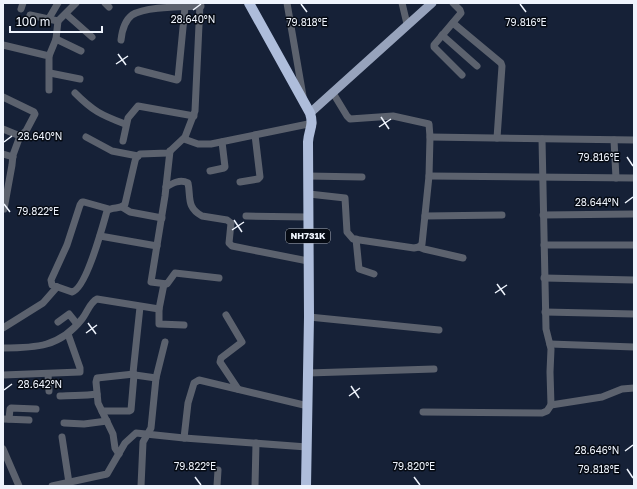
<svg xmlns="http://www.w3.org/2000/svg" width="637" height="489" font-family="'Golos Text',sans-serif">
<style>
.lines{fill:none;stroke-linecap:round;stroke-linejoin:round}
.minor{stroke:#5c626e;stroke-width:7}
.major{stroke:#97a3bc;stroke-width:9}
.highway{stroke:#aebddb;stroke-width:10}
.ticks{fill:none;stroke:#eff4fd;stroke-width:1.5}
.labels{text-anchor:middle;stroke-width:3;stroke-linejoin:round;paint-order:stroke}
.shield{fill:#060b14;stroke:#a9aeb7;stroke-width:1}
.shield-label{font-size:9px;font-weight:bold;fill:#eff4fd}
.ticks-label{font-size:10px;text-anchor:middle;fill:#eff4fd;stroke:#060b14;stroke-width:3;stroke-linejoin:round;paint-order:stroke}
</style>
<rect width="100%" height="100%" fill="#162137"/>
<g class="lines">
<g class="minor">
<path d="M 105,3 L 109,7"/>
<path d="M 287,3 L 303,96"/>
<path d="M 402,3 L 407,24"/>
<path d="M 453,3 L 460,10 L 461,13 L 434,45 L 434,47 L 462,75"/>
<path d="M 21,9 L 23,3"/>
<path d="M 66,14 L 92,37"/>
<path d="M 30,15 L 58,21 L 76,3"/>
<path d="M 48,20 L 58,3"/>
<path d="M 453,23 L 501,63 L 502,66 L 497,138"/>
<path d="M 442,35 L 477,66"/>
<path d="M 56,39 L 81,51"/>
<path d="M 121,40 C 122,31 124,21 132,15 C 146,6 184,7 201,6"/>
<path d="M 3,45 L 49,56 L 49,90"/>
<path d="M 49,56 L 56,39 L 58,21"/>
<path d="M 138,70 L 177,80 L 178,79 L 185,7"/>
<path d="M 50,73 L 80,79"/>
<path d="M 75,93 C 93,111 101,115 125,124"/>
<path d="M 3,97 L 34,112 L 35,114 L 26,131 L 20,136 L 13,155 L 12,165 L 4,209"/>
<path d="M 3,129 L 20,136"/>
<path d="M 86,137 L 112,151 L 138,156"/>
<path d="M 430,137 L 634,140"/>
<path d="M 184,139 L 198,144 L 211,144 L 313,123"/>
<path d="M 614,140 L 616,178"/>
<path d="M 123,141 L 128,118 L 138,106 L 194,116"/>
<path d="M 170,151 L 165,196 L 151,282 L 167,284 L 175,273 L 219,278"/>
<path d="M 3,154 L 13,157"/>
<path d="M 210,171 L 224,168 L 225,167 L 222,142"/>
<path d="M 308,176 L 362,177"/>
<path d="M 429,176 L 634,178"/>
<path d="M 240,182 L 258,179 L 260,177 L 255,135"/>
<path d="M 166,187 C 173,183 180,179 188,183 C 191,197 186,207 202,216 L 227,220 L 231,223 L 229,243 L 232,246 L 308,261"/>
<path d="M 309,194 L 345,198 L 347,232 L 353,239 L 414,248 L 419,247 L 422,244 L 429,176 L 430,137 L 429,124 L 393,116 L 350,119 L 347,116 L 333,93"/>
<path d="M 122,207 L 130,212 L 162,218"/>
<path d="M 109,209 L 84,202 L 82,202 L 80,205 L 67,245 L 51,280 L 52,285 L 72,292 C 86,289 103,225 107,211 C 112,206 121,210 125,204 L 135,161 L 136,158 L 140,154 L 168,153 L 185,137 L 195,111 L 200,3"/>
<path d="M 543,215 L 634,214"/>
<path d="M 246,216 L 308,217"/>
<path d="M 425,216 L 502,215"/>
<path d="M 100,236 L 157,246"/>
<path d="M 356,239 L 359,269 L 374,274"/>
<path d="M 544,245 L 634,245"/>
<path d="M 419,247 L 424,249 L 463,258"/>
<path d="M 544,278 L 634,280"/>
<path d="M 164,284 L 159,309 L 159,324 L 184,325"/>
<path d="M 140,307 L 133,373 L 135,375 L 156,378"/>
<path d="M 545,312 L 634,314"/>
<path d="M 226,315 L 242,342 L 221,358 L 220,362 L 238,389"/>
<path d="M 309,317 L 439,330"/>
<path d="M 58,322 L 69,314 L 77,324"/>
<path d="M 3,328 L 43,303 L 57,287"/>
<path d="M 550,344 L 634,347"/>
<path d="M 3,348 C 36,348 60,347 82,319 C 87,313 90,302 97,299 L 159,309"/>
<path d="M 308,373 L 434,369"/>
<path d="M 48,374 L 49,391"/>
<path d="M 3,375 L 80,372 L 80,368 L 68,334"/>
<path d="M 60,396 C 73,395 84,396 97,394"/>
<path d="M 551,405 L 602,397 L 622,389 L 634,388"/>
<path d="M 102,411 L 129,411 L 131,410 L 134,375"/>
<path d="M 423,412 L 542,413 L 547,411 L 551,405 L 550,372 L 551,349 L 546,329 L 542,139"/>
<path d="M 3,419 L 29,420"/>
<path d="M 9,419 L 10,409 L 11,408 L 36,409"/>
<path d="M 64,423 L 84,424 L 107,421"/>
<path d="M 62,437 L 69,483"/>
<path d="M 184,438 L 188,403 L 194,383 L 199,380 L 308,406"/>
<path d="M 3,449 L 19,486"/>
<path d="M 119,454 L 115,448 L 113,434 L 98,403 L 96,382 L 97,378 L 134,374"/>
<path d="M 52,486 L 107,474 L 125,443 L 136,433 L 184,438 L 307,447"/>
<path d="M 141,486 L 143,442 L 151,428 L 156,378 L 165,342"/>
<path d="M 217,486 L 218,470"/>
<path d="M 255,486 L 256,443"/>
</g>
<path class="major" d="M 310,113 L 432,3"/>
<path class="highway" d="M 249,3 L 310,113 C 314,126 309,129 308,142 L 309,317 L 306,486"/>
</g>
<path class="ticks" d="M 301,4 L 307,12M 520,4 L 526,12M 193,10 L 201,4M 118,54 L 126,65M 116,64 L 128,56M 381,117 L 389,129M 379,127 L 391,119M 4,142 L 12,136M 627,157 L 633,166M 625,203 L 633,197M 4,204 L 10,212M 234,220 L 242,232M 232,230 L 244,222M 497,284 L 505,295M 495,293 L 507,285M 88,323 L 96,334M 86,333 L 97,325M 351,386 L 359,398M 4,390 L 12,384M 349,396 L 360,388M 625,451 L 633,445M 627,469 L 633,478M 195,477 L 201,485M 414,477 L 420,485"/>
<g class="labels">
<rect class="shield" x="286" y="229" width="44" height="14" rx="3"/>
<g class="shield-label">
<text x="308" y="239">NH731K</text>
</g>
</g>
<g class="ticks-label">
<text x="193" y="23">28.640°N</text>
<text x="307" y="26">79.818°E</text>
<text x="526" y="26">79.816°E</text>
<text x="40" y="140">28.640°N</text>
<text x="599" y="161">79.816°E</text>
<text x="597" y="206">28.644°N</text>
<text x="38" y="215">79.822°E</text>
<text x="40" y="388">28.642°N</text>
<text x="597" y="454">28.646°N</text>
<text x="195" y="470">79.822°E</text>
<text x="414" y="470">79.820°E</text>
<text x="599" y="473">79.818°E</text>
</g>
<rect width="637" height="489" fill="none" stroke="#eff4fd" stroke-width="8"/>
<path d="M10 26v6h92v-6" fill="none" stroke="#eff4fd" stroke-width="2"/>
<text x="16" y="26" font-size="12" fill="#eff4fd" stroke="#060b14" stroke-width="3" paint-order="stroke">100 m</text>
</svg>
